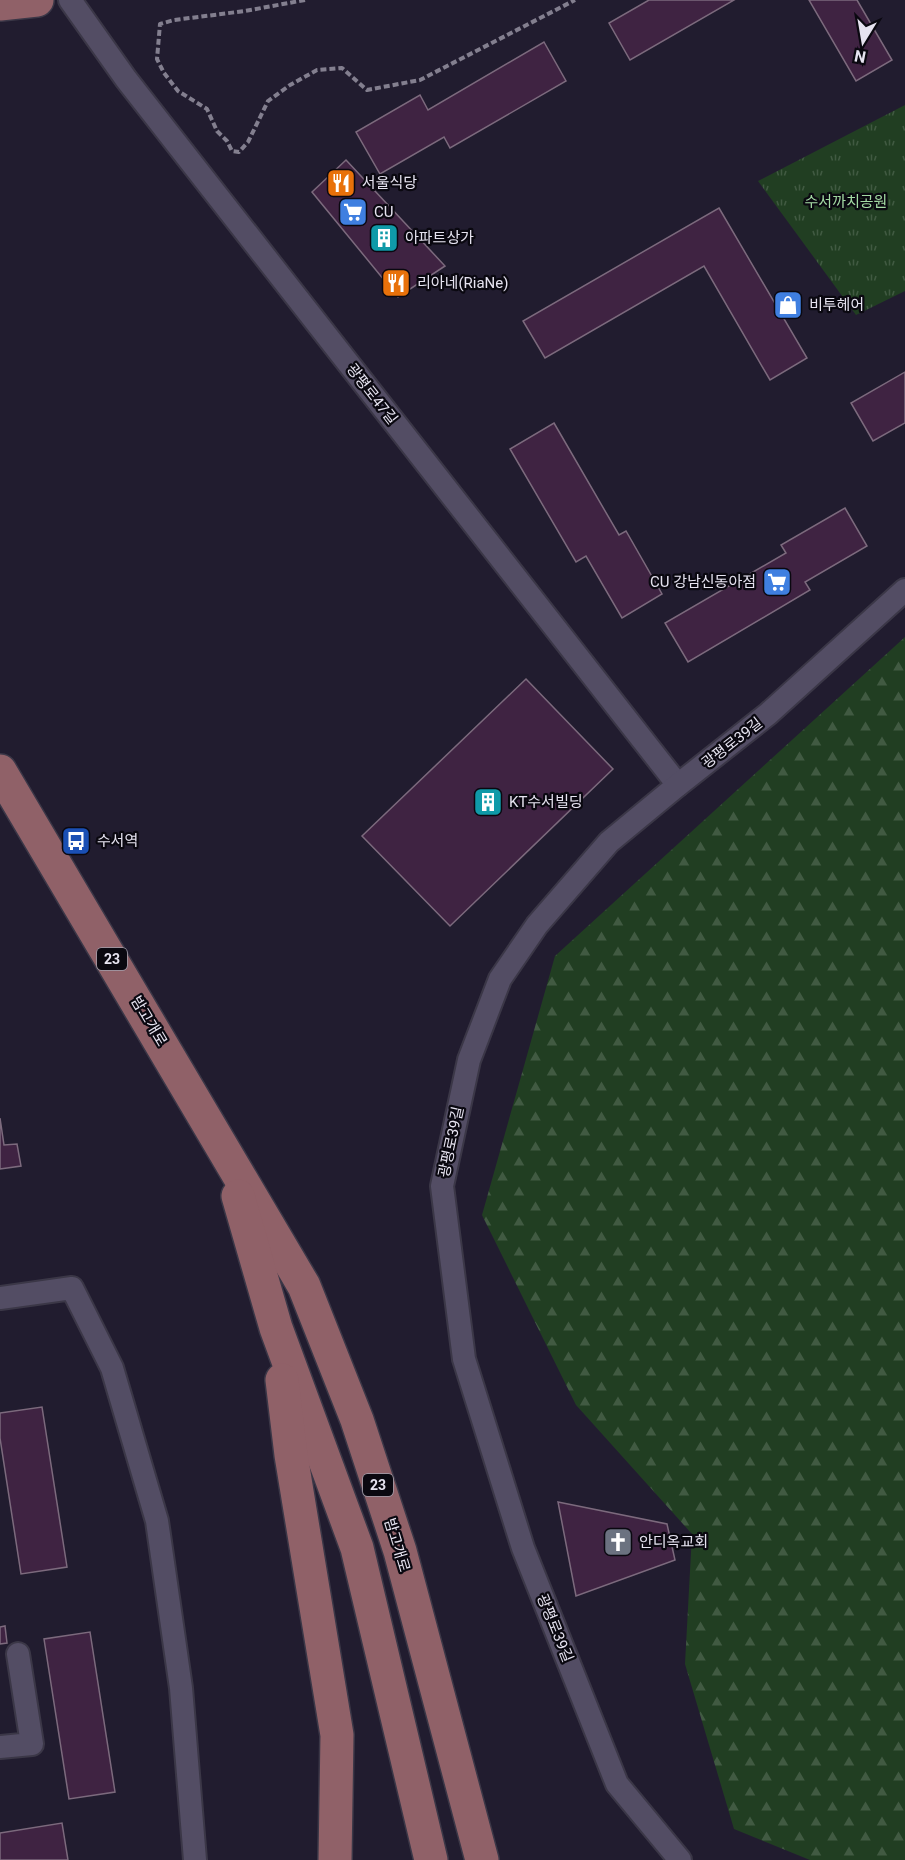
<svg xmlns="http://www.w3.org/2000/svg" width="905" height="1860" font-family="Roboto,'Noto Sans KR',sans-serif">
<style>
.grass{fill:url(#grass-tufts)}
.forest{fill:url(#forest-firs)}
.building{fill:#3f2342;stroke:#7c6a7d;stroke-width:1.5}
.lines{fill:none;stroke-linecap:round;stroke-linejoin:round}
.street-casing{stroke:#3b3747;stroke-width:26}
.primary-casing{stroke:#3b3747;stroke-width:36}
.path{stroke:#837f8f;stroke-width:4;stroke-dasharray:6 3;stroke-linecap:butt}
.street{stroke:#534d64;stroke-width:22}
.primary{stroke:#906168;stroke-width:33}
.labels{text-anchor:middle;stroke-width:4.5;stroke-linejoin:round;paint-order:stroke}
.shield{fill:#0a0810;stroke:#a4a1ad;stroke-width:1.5}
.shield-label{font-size:14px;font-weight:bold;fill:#e6e3f0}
.poi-label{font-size:15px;fill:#e6e3f0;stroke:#0a0810;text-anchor:start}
.park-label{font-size:15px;fill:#a4dba4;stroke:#0a0810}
.street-label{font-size:15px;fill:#e6e3f0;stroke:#0a0810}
</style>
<defs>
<pattern id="grass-tufts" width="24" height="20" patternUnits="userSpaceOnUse" patternTransform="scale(1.5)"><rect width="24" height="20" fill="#213e22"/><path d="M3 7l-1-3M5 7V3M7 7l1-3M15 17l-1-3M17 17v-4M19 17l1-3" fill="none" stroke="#415a42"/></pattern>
<pattern id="forest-firs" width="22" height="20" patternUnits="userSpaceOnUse" patternTransform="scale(1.5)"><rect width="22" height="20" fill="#213e22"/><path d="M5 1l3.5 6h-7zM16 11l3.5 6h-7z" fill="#415a42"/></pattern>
</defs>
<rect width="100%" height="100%" fill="#211c2f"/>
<path class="grass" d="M 905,105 L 905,291 L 856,315 L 758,181 Z"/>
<path class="forest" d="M 905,637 L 905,1860 L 810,1860 L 734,1829 L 685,1664 L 692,1534 L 576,1405 L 482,1215 L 555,956 Z"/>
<g class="building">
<path d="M 649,0 L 734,0 L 630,60 L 609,23 Z"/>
<path d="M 809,0 L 857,0 L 892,60 L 856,81 Z"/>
<path d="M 544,42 L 566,81 L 450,148 L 444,137 L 380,174 L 356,132 L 420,95 L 428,110 Z"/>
<path d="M 346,160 L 445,266 L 398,297 L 312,192 Z"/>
<path d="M 719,208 L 807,358 L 770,380 L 704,266 L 545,358 L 523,321 Z"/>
<path d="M 905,372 L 905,423 L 873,441 L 851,403 Z"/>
<path d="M 554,423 L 619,535 L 626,531 L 662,594 L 622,618 L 586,556 L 576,562 L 510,449 Z"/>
<path d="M 845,508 L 867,546 L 805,582 L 810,590 L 688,662 L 665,623 L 786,553 L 781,545 Z"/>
<path d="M 526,679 L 613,769 L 450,926 L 362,836 Z"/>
<path d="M 0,1118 L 4,1145 L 17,1144 L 21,1166 L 0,1169 Z"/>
<path d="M 42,1407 L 67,1567 L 21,1574 L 0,1438 L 0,1413 Z"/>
<path d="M 558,1502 L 667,1524 L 675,1560 L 576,1596 Z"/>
<path d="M 5,1626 L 7,1643 L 0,1644 L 0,1627 Z"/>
<path d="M 90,1632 L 115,1792 L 69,1799 L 44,1639 Z"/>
<path d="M 62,1823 L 68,1860 L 0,1860 L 0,1833 Z"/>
</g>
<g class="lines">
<g class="street-casing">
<g id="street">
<path d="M 70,0 L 126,79 L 678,785"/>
<path d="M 0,1298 L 72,1288 L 112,1368 L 157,1521 L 181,1688 L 195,1860"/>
<path d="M 0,1747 L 32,1744 L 18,1654"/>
<path d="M 680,1860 L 617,1784 L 523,1548 L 464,1359 L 442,1186 L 469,1060 L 500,979 L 537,925 L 609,842 L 678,785 L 768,714 L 905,590"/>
</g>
</g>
<g class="primary-casing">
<g id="primary">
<path d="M 0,4 L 37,0"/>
<path d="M 0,771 L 304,1286 L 357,1420 L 400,1551 L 482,1860"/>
<path d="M 238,1196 L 276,1328 L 357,1548 L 431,1860"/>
<path d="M 282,1380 L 291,1455 L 337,1735 L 335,1860"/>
</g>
</g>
<path class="path" d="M 305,0 L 245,11 L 174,20 L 160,24 L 157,59 L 164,73 L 178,91 L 207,109 L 217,131 L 227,141 L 232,151 L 239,152 L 248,142 L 268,101 L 290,85 L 317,70 L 342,68 L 367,90 L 420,80 L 575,0"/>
<use href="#street" class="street"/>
<use href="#primary" class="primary"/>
</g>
<defs>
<g id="restaurant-square" transform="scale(1.5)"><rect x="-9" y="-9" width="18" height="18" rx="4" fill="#e8710a" stroke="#0a0810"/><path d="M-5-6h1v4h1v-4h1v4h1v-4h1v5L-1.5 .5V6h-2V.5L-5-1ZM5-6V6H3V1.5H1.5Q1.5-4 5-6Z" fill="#fff"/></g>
<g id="supermarket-square" transform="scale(1.5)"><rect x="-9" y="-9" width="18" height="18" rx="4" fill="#3f7fe0" stroke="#0a0810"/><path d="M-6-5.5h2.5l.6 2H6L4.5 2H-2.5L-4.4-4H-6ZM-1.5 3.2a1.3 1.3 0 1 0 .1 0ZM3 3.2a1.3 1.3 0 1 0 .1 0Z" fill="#fff"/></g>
<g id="building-square" transform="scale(1.5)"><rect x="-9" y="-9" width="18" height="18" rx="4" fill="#0f9aa8" stroke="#0a0810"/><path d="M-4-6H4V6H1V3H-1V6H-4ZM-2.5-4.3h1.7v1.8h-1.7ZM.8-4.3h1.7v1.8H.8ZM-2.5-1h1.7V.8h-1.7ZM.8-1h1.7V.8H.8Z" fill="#fff"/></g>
<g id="shop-square" transform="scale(1.5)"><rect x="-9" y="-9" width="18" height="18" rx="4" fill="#3f7fe0" stroke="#0a0810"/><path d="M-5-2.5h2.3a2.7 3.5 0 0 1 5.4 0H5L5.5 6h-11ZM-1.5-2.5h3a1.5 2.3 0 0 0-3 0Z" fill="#fff"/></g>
<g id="bus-square" transform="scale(1.5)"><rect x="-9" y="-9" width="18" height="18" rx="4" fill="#1a4fb4" stroke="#0a0810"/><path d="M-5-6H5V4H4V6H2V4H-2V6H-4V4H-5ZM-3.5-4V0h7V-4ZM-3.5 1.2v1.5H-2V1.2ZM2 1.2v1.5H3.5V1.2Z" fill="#fff"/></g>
<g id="church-square" transform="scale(1.5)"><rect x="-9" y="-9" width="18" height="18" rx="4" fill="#6b7280" stroke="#0a0810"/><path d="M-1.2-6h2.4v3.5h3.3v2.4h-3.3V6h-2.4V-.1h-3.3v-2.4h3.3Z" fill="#fff"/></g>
</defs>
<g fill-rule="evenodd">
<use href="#restaurant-square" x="341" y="183"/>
<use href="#supermarket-square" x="353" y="212"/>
<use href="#building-square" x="384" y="238"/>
<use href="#restaurant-square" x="396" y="283"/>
<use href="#shop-square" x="788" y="305"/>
<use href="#supermarket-square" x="777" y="582"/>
<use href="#building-square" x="488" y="802"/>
<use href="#bus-square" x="76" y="841"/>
<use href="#church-square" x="618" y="1542"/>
</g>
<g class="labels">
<g class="shield">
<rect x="97" y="948" width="30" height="22" rx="4.5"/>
<rect x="363" y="1474" width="30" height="22" rx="4.5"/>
</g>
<g class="shield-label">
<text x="112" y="964">23</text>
<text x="378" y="1490">23</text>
</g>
<g class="poi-label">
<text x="362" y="188">서울식당</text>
<text x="374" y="217">CU</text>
<text x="405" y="243">아파트상가</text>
<text x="417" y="288">리아네(RiaNe)</text>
<text x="809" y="310">비투헤어</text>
<text x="756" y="587" text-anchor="end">CU 강남신동아점</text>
<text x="509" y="807">KT수서빌딩</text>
<text x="97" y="846">수서역</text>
<text x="639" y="1547">안디옥교회</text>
</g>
<g class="park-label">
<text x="846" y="207">수서까치공원</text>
</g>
<g class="street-label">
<text transform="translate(372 394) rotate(52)" y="5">광평로47길</text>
<text transform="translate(732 743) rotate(-38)" y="5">광평로39길</text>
<text transform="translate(149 1021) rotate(59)" y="5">밤고개로</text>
<text transform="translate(451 1142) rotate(-78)" y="5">광평로39길</text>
<text transform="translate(397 1545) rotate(73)" y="5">밤고개로</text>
<text transform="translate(555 1628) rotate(68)" y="5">광평로39길</text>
</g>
</g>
<g transform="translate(863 42) rotate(191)" stroke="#0a0810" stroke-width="4.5" paint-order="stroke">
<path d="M0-4.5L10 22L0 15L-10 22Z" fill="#e6e3f0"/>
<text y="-9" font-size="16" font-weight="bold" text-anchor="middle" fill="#e6e3f0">N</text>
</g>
</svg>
